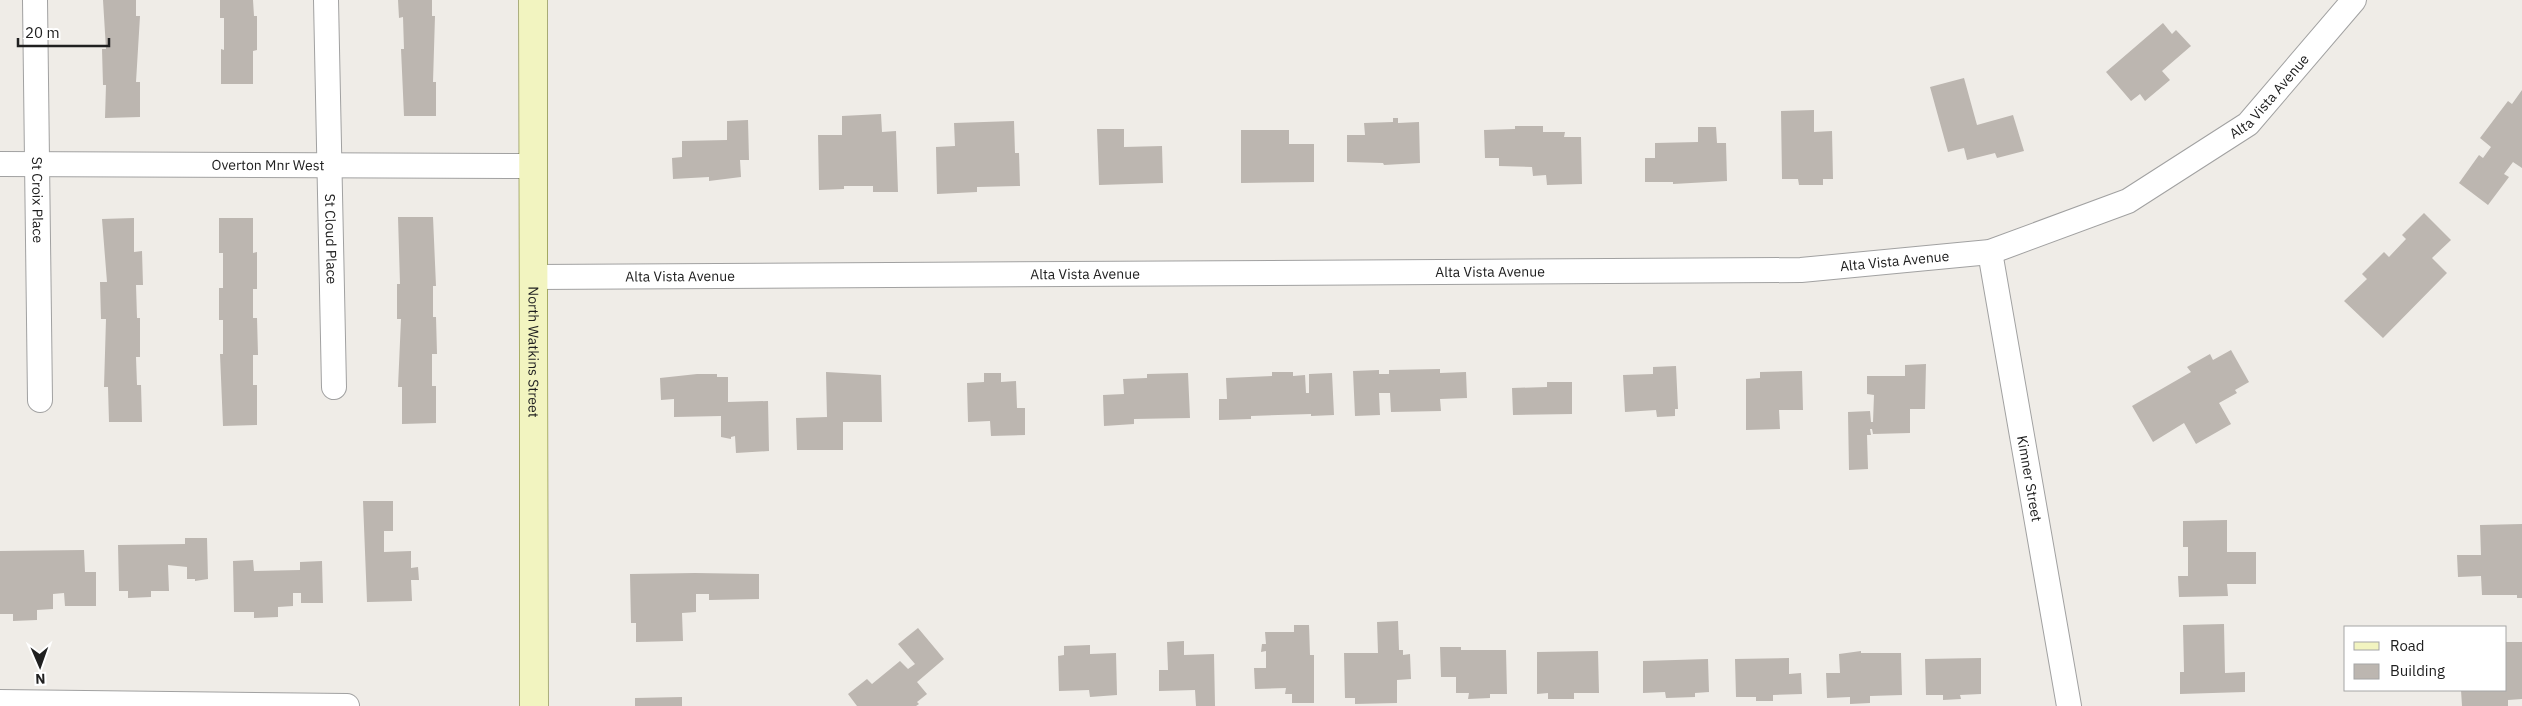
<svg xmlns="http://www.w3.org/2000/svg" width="2522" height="706" font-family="'IBM Plex Sans',sans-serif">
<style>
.building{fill:#bcb6b0}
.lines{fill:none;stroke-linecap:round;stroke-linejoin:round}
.street-casing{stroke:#a1a1a1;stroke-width:26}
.secondary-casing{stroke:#656e0f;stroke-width:29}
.street{stroke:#fff;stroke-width:24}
.secondary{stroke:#f2f4c0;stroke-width:28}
.labels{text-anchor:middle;stroke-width:4;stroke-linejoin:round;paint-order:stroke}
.street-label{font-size:14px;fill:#202020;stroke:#fff}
</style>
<rect width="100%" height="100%" fill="#efece7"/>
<g class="building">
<path d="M 103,0 L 136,0 L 136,16 L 140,16 L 136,82 L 140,82 L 140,117 L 105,118 L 106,85 L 103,85 L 102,49 L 106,49 Z"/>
<path d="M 220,0 L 253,0 L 254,16 L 257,16 L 257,50 L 253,51 L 253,84 L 221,84 L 221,49 L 224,50 L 224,18 L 220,18 Z"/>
<path d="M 398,0 L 432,0 L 432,16 L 435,16 L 433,82 L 436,82 L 436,116 L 404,116 L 401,49 L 404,49 L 403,17 L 399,18 Z"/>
<path d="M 2163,23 L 2172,34 L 2176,30 L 2191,46 L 2162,71 L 2170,80 L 2145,101 L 2140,94 L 2131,101 L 2106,72 Z"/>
<path d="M 1964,78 L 1977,125 L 2013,115 L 2024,151 L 1997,158 L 1995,153 L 1967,160 L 1964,148 L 1948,152 L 1930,87 Z"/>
<path d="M 2522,90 L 2522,168 L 2513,162 L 2504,174 L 2509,177 L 2488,205 L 2459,183 L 2479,155 L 2483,158 L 2491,147 L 2480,138 L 2508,101 L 2512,104 Z"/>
<path d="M 1814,110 L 1814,132 L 1832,131 L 1833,179 L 1823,179 L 1823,185 L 1799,185 L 1798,179 L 1782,179 L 1781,111 Z"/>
<path d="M 881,114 L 882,132 L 896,131 L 898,192 L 873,192 L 873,186 L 844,186 L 844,189 L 819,190 L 818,135 L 842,135 L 842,116 Z"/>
<path d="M 1393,118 L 1398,118 L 1398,123 L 1419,122 L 1420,163 L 1384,165 L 1383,163 L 1347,162 L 1347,135 L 1365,135 L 1364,123 L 1393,122 Z"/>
<path d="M 748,120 L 749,160 L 740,160 L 741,177 L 709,181 L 709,177 L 673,179 L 672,158 L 682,157 L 682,141 L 727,140 L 727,121 Z"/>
<path d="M 1014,121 L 1015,153 L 1019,153 L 1020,186 L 977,187 L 977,192 L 937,194 L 936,147 L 955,146 L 954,123 Z"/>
<path d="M 1515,126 L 1543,126 L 1543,132 L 1565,132 L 1564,137 L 1581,137 L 1582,184 L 1547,185 L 1546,175 L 1533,176 L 1532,167 L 1499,166 L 1499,158 L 1485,158 L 1484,130 L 1515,129 Z"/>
<path d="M 1698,127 L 1716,127 L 1717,143 L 1726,143 L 1727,181 L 1673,184 L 1673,182 L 1645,182 L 1645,158 L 1655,158 L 1655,143 L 1698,142 Z"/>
<path d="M 1097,129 L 1124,129 L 1124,147 L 1162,146 L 1163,183 L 1099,185 Z"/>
<path d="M 1241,130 L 1289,130 L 1289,144 L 1314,144 L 1314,182 L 1241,183 Z"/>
<path d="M 2424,213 L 2451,240 L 2432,258 L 2447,273 L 2383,338 L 2344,301 L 2367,279 L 2362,274 L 2384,252 L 2389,257 L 2406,239 L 2402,235 Z"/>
<path d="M 398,217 L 433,217 L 436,286 L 433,286 L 433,317 L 436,317 L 437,354 L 432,354 L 432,386 L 436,386 L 436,423 L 402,424 L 402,387 L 398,387 L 401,319 L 397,319 L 397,284 L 400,284 Z"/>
<path d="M 134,218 L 134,252 L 142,251 L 143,285 L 136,285 L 137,318 L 140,318 L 140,357 L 136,357 L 137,385 L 141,385 L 142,422 L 109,422 L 108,387 L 104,387 L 106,319 L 101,319 L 100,282 L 107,282 L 102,219 Z"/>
<path d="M 219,218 L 253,218 L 253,253 L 257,252 L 257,289 L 253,289 L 253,318 L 257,318 L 258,355 L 253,355 L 253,385 L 257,385 L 257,425 L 223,426 L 220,354 L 223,354 L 223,320 L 219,320 L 219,288 L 223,288 L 223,253 L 219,253 Z"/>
<path d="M 2231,350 L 2249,382 L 2235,390 L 2237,393 L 2219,403 L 2231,424 L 2196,444 L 2184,423 L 2153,442 L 2132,406 L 2191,372 L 2187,367 L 2210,354 L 2213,360 Z"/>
<path d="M 1926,364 L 1925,409 L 1910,409 L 1910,433 L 1873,434 L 1872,429 L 1870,429 L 1871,435 L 1867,435 L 1868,469 L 1849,470 L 1848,412 L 1870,411 L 1871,422 L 1873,422 L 1874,395 L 1867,394 L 1867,376 L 1905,376 L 1905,365 Z"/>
<path d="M 1676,366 L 1678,409 L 1675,409 L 1675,416 L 1657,417 L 1656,410 L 1625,412 L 1623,375 L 1653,374 L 1653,367 Z"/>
<path d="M 1440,369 L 1440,373 L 1466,372 L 1467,398 L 1440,399 L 1441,411 L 1391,412 L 1390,393 L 1379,393 L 1380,415 L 1355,416 L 1353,371 L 1379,370 L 1379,374 L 1389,374 L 1389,370 Z"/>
<path d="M 1802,371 L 1803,410 L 1779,410 L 1780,429 L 1746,430 L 1746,379 L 1760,378 L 1760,372 Z"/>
<path d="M 826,372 L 881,375 L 882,422 L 843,422 L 843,450 L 797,450 L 796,418 L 827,417 Z"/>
<path d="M 1272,372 L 1293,372 L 1293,376 L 1305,375 L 1306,393 L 1309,393 L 1309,374 L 1332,373 L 1334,415 L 1311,416 L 1311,414 L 1251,416 L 1251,419 L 1219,420 L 1219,399 L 1227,399 L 1226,378 L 1272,376 Z"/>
<path d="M 984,373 L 1001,373 L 1001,382 L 1016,381 L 1017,408 L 1025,408 L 1025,435 L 991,436 L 990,421 L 968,422 L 967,383 L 984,382 Z"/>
<path d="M 1188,373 L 1190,418 L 1134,419 L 1134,424 L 1104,426 L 1103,395 L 1124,394 L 1123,379 L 1147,378 L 1147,374 Z"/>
<path d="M 697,374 L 717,374 L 717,377 L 728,377 L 728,402 L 768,401 L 769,451 L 736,453 L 735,436 L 731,437 L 731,439 L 721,437 L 721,416 L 674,417 L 674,399 L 661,400 L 660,378 Z"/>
<path d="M 1547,382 L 1572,382 L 1572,414 L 1513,415 L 1512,388 L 1547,387 Z"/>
<path d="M 363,501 L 393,501 L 393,531 L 384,531 L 384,552 L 411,551 L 411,568 L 418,567 L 419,580 L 411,580 L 412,601 L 367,602 Z"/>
<path d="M 2227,520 L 2227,552 L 2256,552 L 2256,584 L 2227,584 L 2228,596 L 2179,597 L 2178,576 L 2188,576 L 2188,547 L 2183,547 L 2183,521 Z"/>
<path d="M 2522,524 L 2522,598 L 2517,598 L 2517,595 L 2482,595 L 2481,576 L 2458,577 L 2457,555 L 2481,555 L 2480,525 Z"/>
<path d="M 185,538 L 207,538 L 208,579 L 195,581 L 195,579 L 187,579 L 187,567 L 168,565 L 169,591 L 151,591 L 151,597 L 128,598 L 128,591 L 119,591 L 118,545 L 185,544 Z"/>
<path d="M 84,550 L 85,572 L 96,572 L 96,606 L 65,606 L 64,593 L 53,594 L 53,609 L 37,610 L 37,620 L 13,621 L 13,614 L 0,614 L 0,551 Z"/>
<path d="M 253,560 L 254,571 L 300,570 L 300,562 L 322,561 L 323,603 L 301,603 L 301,593 L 293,593 L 293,606 L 278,607 L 278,617 L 254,618 L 254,612 L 234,612 L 233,561 Z"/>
<path d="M 695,573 L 759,574 L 759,599 L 709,600 L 709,594 L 696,594 L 696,612 L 682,613 L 683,641 L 636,642 L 636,623 L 631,623 L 630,574 Z"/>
<path d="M 1398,621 L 1399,650 L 1403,650 L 1403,655 L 1410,654 L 1411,679 L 1397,680 L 1397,703 L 1355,704 L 1355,698 L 1345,698 L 1344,653 L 1378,653 L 1377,622 Z"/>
<path d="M 2224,624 L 2225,673 L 2245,672 L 2245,692 L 2180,694 L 2180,672 L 2184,672 L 2183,625 Z"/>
<path d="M 1294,625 L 1309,625 L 1310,655 L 1314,655 L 1314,703 L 1292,703 L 1292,694 L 1285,694 L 1286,688 L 1255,689 L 1254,668 L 1266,668 L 1266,651 L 1261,652 L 1262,644 L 1266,644 L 1265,632 L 1294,632 Z"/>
<path d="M 918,628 L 944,659 L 917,682 L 927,694 L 917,702 L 919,704 L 916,706 L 857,706 L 848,694 L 867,679 L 872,684 L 900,661 L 908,669 L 915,664 L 898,644 Z"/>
<path d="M 1184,641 L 1184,655 L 1214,654 L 1215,706 L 1196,706 L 1195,690 L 1159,691 L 1159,670 L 1168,670 L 1167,642 Z"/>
<path d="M 2506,642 L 2522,642 L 2522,699 L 2508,700 L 2508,706 L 2462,706 L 2461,690 L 2506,690 Z"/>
<path d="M 1090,645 L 1090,654 L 1116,653 L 1117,695 L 1090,697 L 1089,690 L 1059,691 L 1058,656 L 1064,655 L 1064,646 Z"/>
<path d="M 1440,647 L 1461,647 L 1461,650 L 1506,650 L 1507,694 L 1490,694 L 1490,698 L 1468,699 L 1469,693 L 1456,693 L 1456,677 L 1441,677 Z"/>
<path d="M 1598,651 L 1599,693 L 1574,693 L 1574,699 L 1548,699 L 1548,693 L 1537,694 L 1537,652 Z"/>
<path d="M 1861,651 L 1861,653 L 1901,653 L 1902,695 L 1870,696 L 1870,703 L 1850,704 L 1850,697 L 1827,698 L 1826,673 L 1840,673 L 1839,654 Z"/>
<path d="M 1789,658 L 1789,674 L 1801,673 L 1802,694 L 1773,695 L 1773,701 L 1756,701 L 1756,697 L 1736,697 L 1735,659 Z"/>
<path d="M 1981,658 L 1981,694 L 1960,695 L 1961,699 L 1943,700 L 1943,695 L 1926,695 L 1925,659 Z"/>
<path d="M 1708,659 L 1709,692 L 1695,693 L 1695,697 L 1666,698 L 1665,692 L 1643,693 L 1643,661 Z"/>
<path d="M 682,697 L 682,706 L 635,706 L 635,698 Z"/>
</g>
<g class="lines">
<g class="street-casing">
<g id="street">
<path id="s1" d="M 35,0 L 40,400"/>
<path id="s2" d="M 326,0 L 334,387"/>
<path id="s3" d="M 0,164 L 534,166"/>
<path id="s4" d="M 1990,252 L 2069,706"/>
<path id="s5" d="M 535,277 L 1801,270 L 1990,252 L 2128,201 L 2248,124 L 2354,0"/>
<path d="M 0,702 L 347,706"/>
</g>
</g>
<g class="secondary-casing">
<g id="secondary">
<path id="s6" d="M 533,0 L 534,706"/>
</g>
</g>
<use href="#street" class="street"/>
<use href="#secondary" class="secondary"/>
</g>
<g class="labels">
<g class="street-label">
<text dy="5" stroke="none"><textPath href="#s5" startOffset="1780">Alta Vista Avenue</textPath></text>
<text dy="5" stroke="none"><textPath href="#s3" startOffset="268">Overton Mnr West</textPath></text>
<text dy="5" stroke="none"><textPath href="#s1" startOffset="200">St Croix Place</textPath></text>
<text dy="5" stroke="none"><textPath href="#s2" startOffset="239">St Cloud Place</textPath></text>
<text dy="5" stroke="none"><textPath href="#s5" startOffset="1360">Alta Vista Avenue</textPath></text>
<text dy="5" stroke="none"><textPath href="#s5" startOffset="955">Alta Vista Avenue</textPath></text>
<text dy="5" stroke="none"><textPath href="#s5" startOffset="550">Alta Vista Avenue</textPath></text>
<text dy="5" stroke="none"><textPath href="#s5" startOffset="145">Alta Vista Avenue</textPath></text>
<text dy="5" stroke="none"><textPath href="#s6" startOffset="352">North Watkins Street</textPath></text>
<text dy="5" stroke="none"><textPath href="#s4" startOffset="230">Kimner Street</textPath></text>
</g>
</g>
<rect x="2344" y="626" width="162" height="65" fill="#ffffff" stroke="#a6a6a6"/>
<rect x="2354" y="642" width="25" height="8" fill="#f2f4c0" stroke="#a6a6a6"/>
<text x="2390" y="651" font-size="15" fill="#202020">Road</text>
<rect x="2354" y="664" width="25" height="15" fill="#bcb6b0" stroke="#a6a6a6"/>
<text x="2390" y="676" font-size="15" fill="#202020">Building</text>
<g transform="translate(40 666) rotate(178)" stroke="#ffffff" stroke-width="4" paint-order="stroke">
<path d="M0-4L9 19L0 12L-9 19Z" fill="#202020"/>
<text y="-8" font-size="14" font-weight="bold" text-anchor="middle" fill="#202020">N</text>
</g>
<path d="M18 38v8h91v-8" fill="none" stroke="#202020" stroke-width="2.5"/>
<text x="25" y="38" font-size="15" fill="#202020" stroke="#ffffff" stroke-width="4" paint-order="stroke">20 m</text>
</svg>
